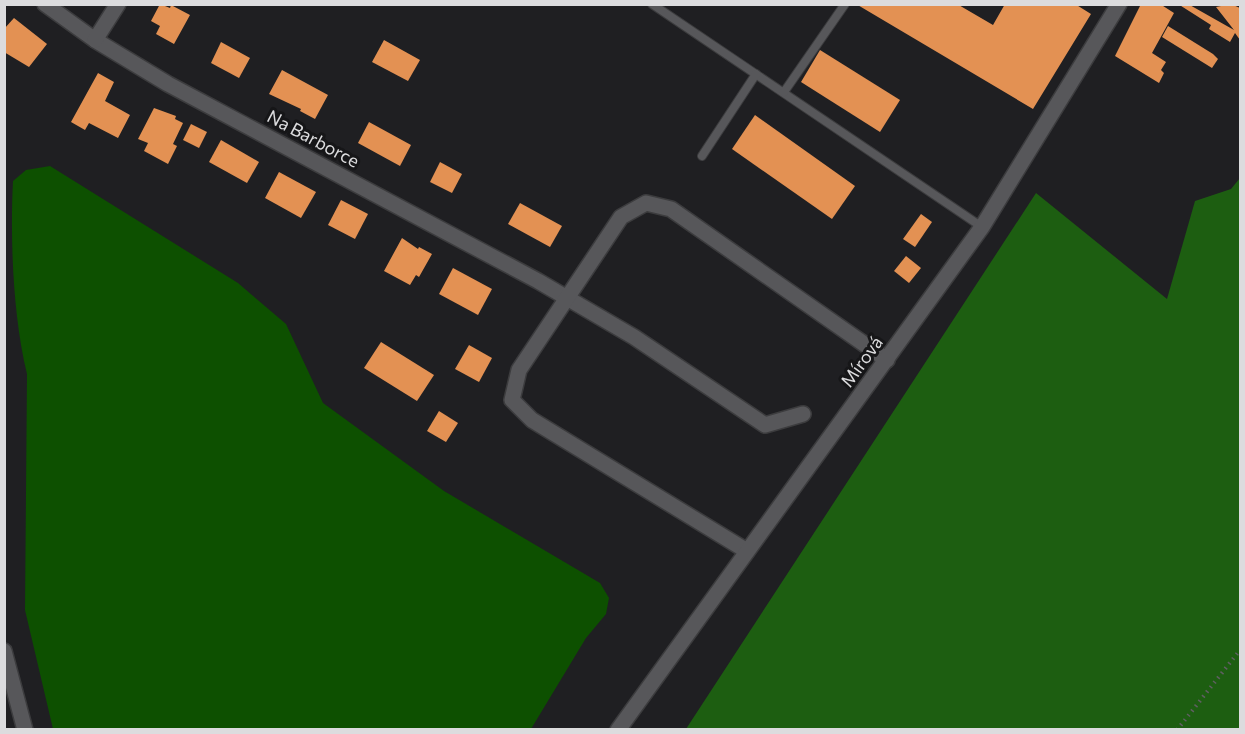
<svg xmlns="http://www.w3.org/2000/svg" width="1245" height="734" font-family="Commissioner,sans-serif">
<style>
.green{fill:#0d5000}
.forest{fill:#1d5e11}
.building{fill:#e39153}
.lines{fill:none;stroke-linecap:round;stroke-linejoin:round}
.service-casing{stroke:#3c3c3e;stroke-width:10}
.minor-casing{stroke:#3c3c3e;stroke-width:18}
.tertiary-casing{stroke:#3c3c3e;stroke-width:18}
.path{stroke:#5f5f62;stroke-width:4;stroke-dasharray:1.5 4.5;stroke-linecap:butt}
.service{stroke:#57575a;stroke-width:8}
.minor{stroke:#57575a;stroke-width:15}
.tertiary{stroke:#57575a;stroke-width:15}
.labels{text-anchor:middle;stroke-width:6;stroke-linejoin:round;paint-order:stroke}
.street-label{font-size:18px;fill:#dcdcde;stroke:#161618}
</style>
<rect width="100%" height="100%" fill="#1f1f22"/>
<path class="green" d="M 50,166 L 238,283 L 286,324 L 323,403 L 444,491 L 600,583 L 609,598 L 606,614 L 586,638 L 531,729 L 53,729 L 25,610 L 27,374 C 13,317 10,240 13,181 L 26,170 Z"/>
<path class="forest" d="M 1240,178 L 1240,729 L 686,729 L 1036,193 L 1167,299 L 1195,201 L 1231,189 Z"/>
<g class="building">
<path d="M 160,4 L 170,8 L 171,5 L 190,15 L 174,44 L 156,34 L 160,26 L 151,21 Z"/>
<path d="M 856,4 L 957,4 L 993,25 L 1005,4 L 1075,4 L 1091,14 L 1033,109 Z"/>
<path d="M 1141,4 L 1160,4 L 1174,13 L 1152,53 L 1166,62 L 1161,70 L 1164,73 L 1159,83 L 1115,56 Z"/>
<path d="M 1178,4 L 1188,4 L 1234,30 L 1216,7 L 1231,4 L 1240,8 L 1240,40 L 1235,33 L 1230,42 L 1209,29 L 1211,25 Z"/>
<path d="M 14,18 L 47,44 L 29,67 L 4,52 L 4,29 Z"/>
<path d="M 1168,26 L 1213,54 L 1218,59 L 1212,68 L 1162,37 Z"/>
<path d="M 384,40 L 420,60 L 408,81 L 372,62 Z"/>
<path d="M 221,42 L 250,58 L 239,78 L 211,63 Z"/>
<path d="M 820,50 L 900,100 L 880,132 L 801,82 Z"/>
<path d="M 282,70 L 328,95 L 315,119 L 300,111 L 301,109 L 269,94 Z"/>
<path d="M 98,73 L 114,82 L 105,101 L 130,115 L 118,138 L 89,123 L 85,130 L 71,122 Z"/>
<path d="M 154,108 L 176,116 L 175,119 L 183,123 L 173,144 L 177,146 L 168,164 L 144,151 L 148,143 L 138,139 Z"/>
<path d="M 755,115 L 855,186 L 832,219 L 732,149 Z"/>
<path d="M 369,122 L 411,145 L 400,166 L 358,143 Z"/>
<path d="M 191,124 L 207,132 L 199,148 L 183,140 Z"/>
<path d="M 221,140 L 259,162 L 247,183 L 209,162 Z"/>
<path d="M 440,162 L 462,174 L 452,193 L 430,182 Z"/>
<path d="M 279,172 L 316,192 L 301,218 L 265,198 Z"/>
<path d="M 341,200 L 368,214 L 355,239 L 328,225 Z"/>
<path d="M 520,203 L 562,226 L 550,247 L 508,224 Z"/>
<path d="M 921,214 L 932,222 L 915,247 L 903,239 Z"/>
<path d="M 402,238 L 418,249 L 419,247 L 432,254 L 419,277 L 416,275 L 410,285 L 384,271 Z"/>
<path d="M 906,256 L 921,268 L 909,283 L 894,271 Z"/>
<path d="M 453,268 L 492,289 L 478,315 L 439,294 Z"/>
<path d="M 381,342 L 434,375 L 417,401 L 364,368 Z"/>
<path d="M 469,345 L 492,358 L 479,382 L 455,369 Z"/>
<path d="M 439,411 L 458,423 L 446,442 L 427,431 Z"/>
</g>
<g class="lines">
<g class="service-casing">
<g id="service">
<path d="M 652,4 L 982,227"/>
<path d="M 784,92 L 845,4"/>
<path d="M 702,156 L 756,74"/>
</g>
</g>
<g class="minor-casing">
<g id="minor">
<path d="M 45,4 L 95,40 L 168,84 L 538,281 L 634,337 L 765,425 L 803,414"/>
<path d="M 95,40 L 118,4"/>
<path d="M 747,551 L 532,420 L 512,400 L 519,370 L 621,217 L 646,203 L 671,209 L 887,360"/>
</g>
</g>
<g class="tertiary-casing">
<g id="tertiary">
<path d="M 4,651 L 25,730"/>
<path d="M 618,730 L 982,227 L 1119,4"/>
</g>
</g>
<path class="path" d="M 1177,730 L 1240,650"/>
<use href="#service" class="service"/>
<use href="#minor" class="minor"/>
<use href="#tertiary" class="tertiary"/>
</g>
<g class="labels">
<g class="street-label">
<text transform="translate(313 139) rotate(28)" y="6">Na Barborce</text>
<text transform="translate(862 362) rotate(-54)" y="6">Mírová</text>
</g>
</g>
<rect width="1245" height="734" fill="none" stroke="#dcdcde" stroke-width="12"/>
</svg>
